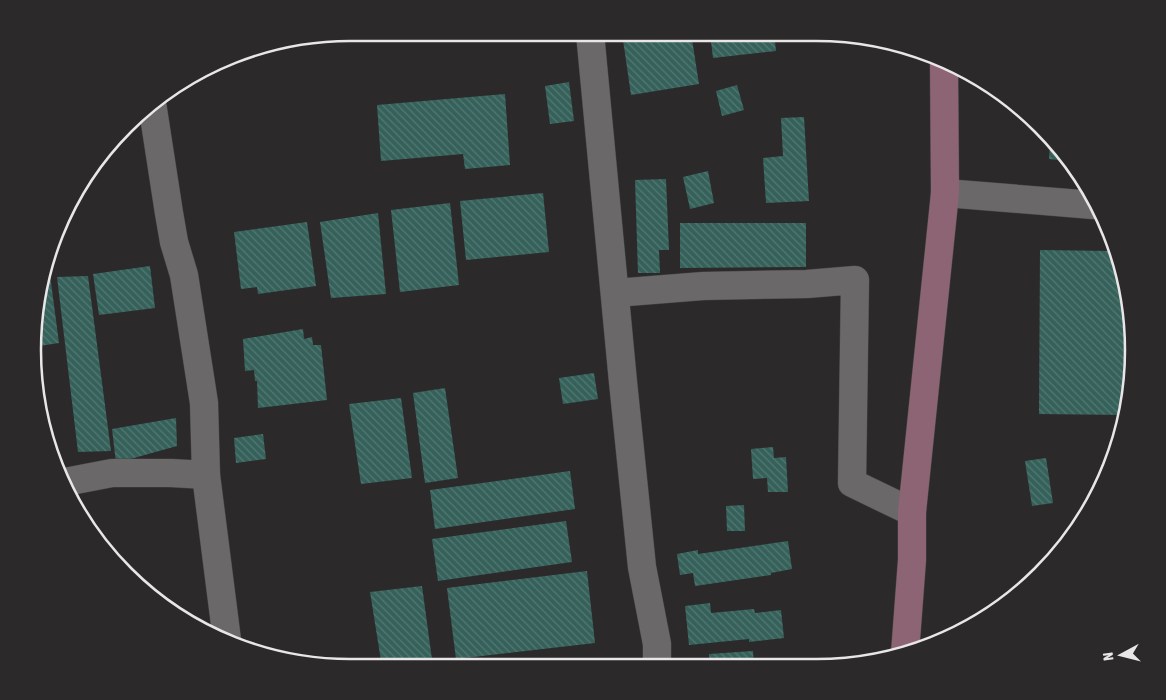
<svg xmlns="http://www.w3.org/2000/svg" width="1166" height="700" font-family="'Asap Condensed',sans-serif">
<style>
.building{fill:url(#building-back-hatch)}
.lines{fill:none;stroke-linecap:round;stroke-linejoin:round}
.street-casing{stroke:#474545;stroke-width:29}
.secondary-casing{stroke:#474545;stroke-width:29}
.street{stroke:#6b6869;stroke-width:28}
.secondary{stroke:#8d6474;stroke-width:28}
.rim{fill:none;stroke:#e8e6e6;stroke-width:2.5}
</style>
<defs>
<pattern id="building-back-hatch" width="6" height="6" patternUnits="userSpaceOnUse" patternTransform="scale(1.25)"><rect width="6" height="6" fill="#36615b"/><path d="M-1 5l2 2M0 0l6 6M5-1l2 2" fill="none" stroke="#537873"/></pattern>
</defs>
<rect width="100%" height="100%" fill="#2c292a"/>
<g class="building">
<path d="M 622,33 L 691,33 L 699,84 L 631,95 Z"/>
<path d="M 710,33 L 774,33 L 776,51 L 713,58 Z"/>
<path d="M 569,82 L 574,121 L 550,124 L 545,86 Z"/>
<path d="M 737,85 L 744,110 L 722,116 L 716,91 Z"/>
<path d="M 505,94 L 510,165 L 465,169 L 463,154 L 381,161 L 377,105 Z"/>
<path d="M 804,117 L 809,201 L 766,203 L 763,158 L 783,156 L 781,118 Z"/>
<path d="M 1050,144 L 1054,147 L 1067,161 L 1049,159 Z"/>
<path d="M 708,171 L 714,203 L 690,209 L 683,177 Z"/>
<path d="M 666,179 L 669,250 L 659,250 L 660,273 L 638,273 L 635,180 Z"/>
<path d="M 543,193 L 549,252 L 466,260 L 460,201 Z"/>
<path d="M 450,203 L 459,285 L 400,292 L 391,210 Z"/>
<path d="M 378,213 L 386,294 L 331,298 L 320,222 Z"/>
<path d="M 307,222 L 316,286 L 258,294 L 257,287 L 241,289 L 234,232 Z"/>
<path d="M 680,223 L 806,223 L 806,267 L 680,268 Z"/>
<path d="M 1040,250 L 1112,251 L 1127,288 L 1126,415 L 1039,414 Z"/>
<path d="M 150,266 L 155,308 L 99,315 L 93,274 Z"/>
<path d="M 50,275 L 59,343 L 33,347 L 45,276 Z"/>
<path d="M 88,276 L 111,451 L 78,452 L 57,277 Z"/>
<path d="M 303,329 L 304,339 L 312,337 L 313,345 L 321,345 L 327,400 L 258,408 L 257,381 L 255,381 L 254,370 L 245,371 L 243,339 Z"/>
<path d="M 594,373 L 598,399 L 563,404 L 559,378 Z"/>
<path d="M 445,388 L 458,478 L 425,483 L 413,393 Z"/>
<path d="M 401,398 L 412,478 L 361,484 L 349,404 Z"/>
<path d="M 176,418 L 177,446 L 116,463 L 112,429 Z"/>
<path d="M 263,434 L 266,459 L 236,463 L 234,438 Z"/>
<path d="M 773,447 L 774,458 L 786,457 L 788,492 L 768,492 L 767,478 L 753,479 L 751,449 Z"/>
<path d="M 1046,458 L 1053,503 L 1032,506 L 1025,461 Z"/>
<path d="M 570,471 L 575,509 L 435,529 L 430,490 Z"/>
<path d="M 744,505 L 745,531 L 727,531 L 726,506 Z"/>
<path d="M 566,521 L 572,562 L 438,581 L 432,539 Z"/>
<path d="M 788,541 L 792,569 L 771,573 L 771,575 L 695,586 L 693,573 L 680,575 L 677,554 L 698,550 L 698,554 Z"/>
<path d="M 587,571 L 595,643 L 456,659 L 447,588 Z"/>
<path d="M 422,586 L 433,667 L 382,667 L 370,592 Z"/>
<path d="M 710,603 L 711,613 L 754,609 L 755,613 L 781,610 L 784,638 L 749,642 L 749,639 L 689,645 L 685,606 Z"/>
<path d="M 753,651 L 754,667 L 710,667 L 709,654 Z"/>
</g>
<g class="lines">
<g class="street-casing">
<g id="street">
<path d="M 590,33 L 623,382 L 642,567 L 657,644 L 657,667"/>
<path d="M 945,193 L 1093,205"/>
<path d="M 615,293 L 703,286 L 807,284 L 855,280 L 852,483 L 912,512"/>
<path d="M 206,475 L 227,640"/>
<path d="M 65,482 L 112,473 L 171,473 L 206,475 L 204,403 L 184,275 L 174,242 L 169,213 L 152,103"/>
</g>
</g>
<g class="secondary-casing">
<path id="secondary" d="M 905,653 L 912,560 L 912,512 L 945,193 L 944,62"/>
</g>
<use href="#street" class="street"/>
<use href="#secondary" class="secondary"/>
</g>
<path d="M0 0H1166V700H0ZM350 41H816A309 309 0 0 1 1125 350V350A309 309 0 0 1 816 659H350A309 309 0 0 1 41 350V350A309 309 0 0 1 350 41Z" fill="#2c292a" fill-rule="evenodd"/>
<path class="rim" d="M350 41H816A309 309 0 0 1 1125 350V350A309 309 0 0 1 816 659H350A309 309 0 0 1 41 350V350A309 309 0 0 1 350 41Z"/>
<g transform="translate(1121 655) rotate(263)" stroke="#2c292a" stroke-width="4" paint-order="stroke">
<path d="M0-4L9 19L0 12L-9 19Z" fill="#e8e6e6"/>
<text y="-8" font-size="14" font-weight="bold" text-anchor="middle" fill="#e8e6e6">N</text>
</g>
</svg>
